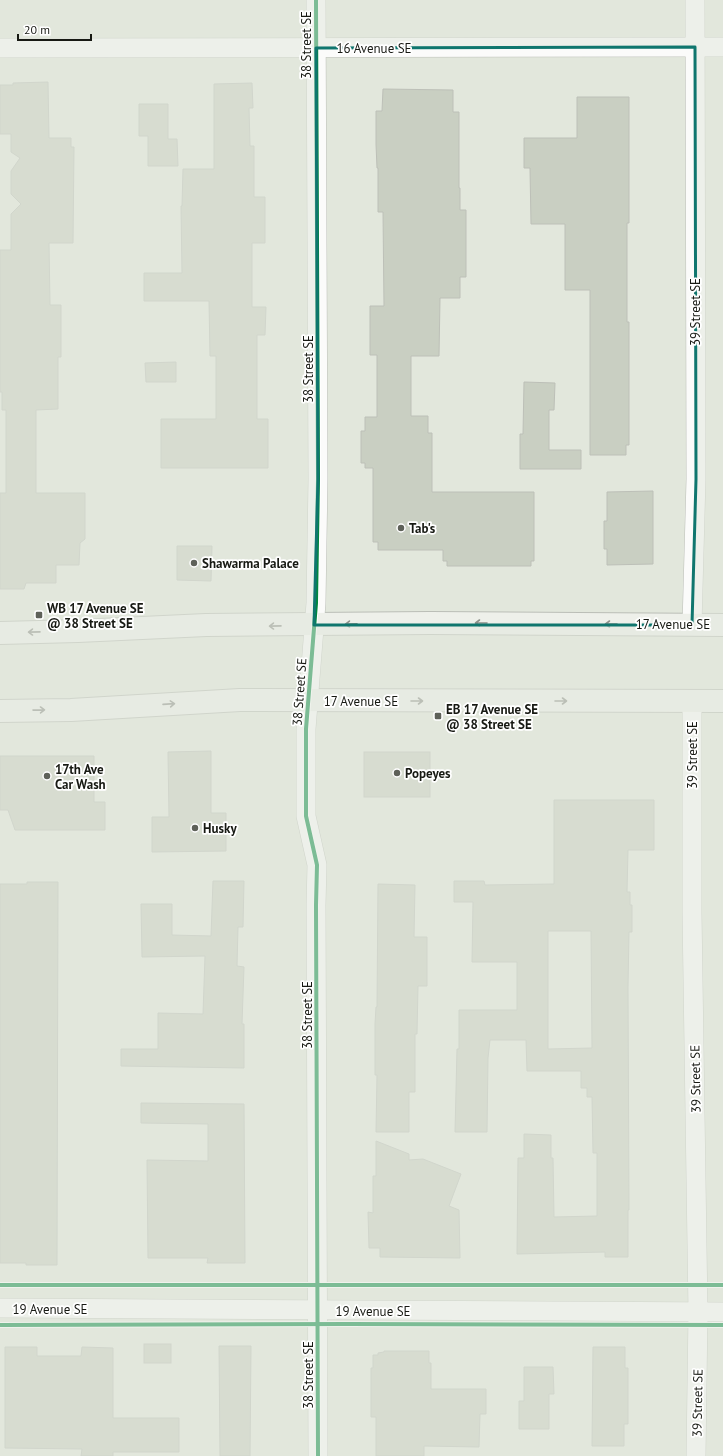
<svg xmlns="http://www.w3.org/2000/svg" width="723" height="1456" font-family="'PT Sans',sans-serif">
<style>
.building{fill:#c9cfc2;stroke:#bdc0b8;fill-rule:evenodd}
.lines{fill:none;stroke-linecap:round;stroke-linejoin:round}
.minor-casing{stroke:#bbbeb7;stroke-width:20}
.secondary-casing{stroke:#bbbeb7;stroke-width:24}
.minor{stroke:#fbfbfa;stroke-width:19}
.secondary{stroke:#eef0ea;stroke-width:22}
.cycleway-casing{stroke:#fff;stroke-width:6}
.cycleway{stroke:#00873e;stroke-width:4}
.oneway{stroke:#8d8f89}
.marked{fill:none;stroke:#0f766e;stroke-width:3;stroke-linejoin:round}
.poi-dot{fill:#5e6159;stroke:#fff;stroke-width:1.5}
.labels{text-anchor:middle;stroke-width:3.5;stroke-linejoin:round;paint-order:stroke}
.street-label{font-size:13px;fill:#171913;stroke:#fff}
.poi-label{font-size:13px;font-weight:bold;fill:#171913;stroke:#fff;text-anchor:start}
</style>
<rect width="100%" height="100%" fill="#e2e7dc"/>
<g class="building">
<path d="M 48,82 L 49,138 L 71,138 L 71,147 L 74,147 L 73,243 L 49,243 L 50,305 L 61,305 L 61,357 L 58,357 L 58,409 L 36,410 L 36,493 L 85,493 L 85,539 L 80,543 L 79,565 L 56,565 L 56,583 L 26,583 L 24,589 L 0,589 L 0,493 L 6,493 L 6,410 L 2,410 L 2,392 L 0,392 L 0,250 L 11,250 L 11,214 L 21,204 L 11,194 L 11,171 L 20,158 L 11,152 L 11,134 L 0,134 L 0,85 L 13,85 L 13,83 Z"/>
<path d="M 252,83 L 253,108 L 249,108 L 250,146 L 254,146 L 254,197 L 265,197 L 265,243 L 252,243 L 252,307 L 266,307 L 265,335 L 257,335 L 257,419 L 268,419 L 268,468 L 161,468 L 161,419 L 216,419 L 216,356 L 210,356 L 209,301 L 144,301 L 144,273 L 182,273 L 181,206 L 182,206 L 183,169 L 214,169 L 214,84 Z"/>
<path d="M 383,89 L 453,90 L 453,112 L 459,112 L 459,188 L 460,188 L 460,210 L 466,210 L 466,277 L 460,277 L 460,298 L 440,298 L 439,356 L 411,356 L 411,416 L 428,416 L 428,433 L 432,433 L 432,492 L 534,492 L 534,561 L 531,561 L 531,566 L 447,566 L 447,561 L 443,561 L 443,550 L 378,550 L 378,542 L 373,542 L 373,468 L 365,468 L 365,463 L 361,463 L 361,431 L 365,431 L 365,417 L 377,417 L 377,355 L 370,355 L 370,306 L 384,306 L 383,212 L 378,212 L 378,168 L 377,168 L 376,144 L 376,111 L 382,111 Z"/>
<path d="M 577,97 L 629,97 L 629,223 L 627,223 L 627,322 L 629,322 L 629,445 L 626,445 L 626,455 L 590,455 L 590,290 L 565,290 L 565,224 L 531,224 L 530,168 L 524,168 L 524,138 L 577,138 Z"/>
<path d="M 139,104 L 168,104 L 168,139 L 177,139 L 178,166 L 148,166 L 148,136 L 139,136 Z"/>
<path d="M 176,362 L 176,382 L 146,382 L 145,363 Z"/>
<path d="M 524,382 L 555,383 L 554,410 L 549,410 L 549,450 L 581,450 L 581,469 L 520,469 L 520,434 L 523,434 Z"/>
<path d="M 653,491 L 653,564 L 607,565 L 607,549 L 604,549 L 604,521 L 607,521 L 607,492 Z"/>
<path d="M 177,546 L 212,546 L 211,581 L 177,580 Z"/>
<path d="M 211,751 L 211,813 L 226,813 L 226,851 L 152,852 L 152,817 L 169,817 L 168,752 Z"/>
<rect x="364" y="752" width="66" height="45"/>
<path d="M 0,756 L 94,756 L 94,802 L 105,802 L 105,830 L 15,830 L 8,810 L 0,810 Z"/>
<path d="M 554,800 L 654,800 L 654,850 L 628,850 L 627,892 L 630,892 L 630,905 L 632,905 L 632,932 L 629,932 L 628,987 L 629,1210 L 628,1210 L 628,1257 L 605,1257 L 605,1252 L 517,1254 L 518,1158 L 524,1158 L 524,1134 L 551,1135 L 551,1158 L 553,1158 L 554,1217 L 597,1216 L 597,1153 L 593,1153 L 592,1097 L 587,1097 L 587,1088 L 581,1088 L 581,1071 L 527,1071 L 526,1040 L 490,1040 L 488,1058 L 487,1132 L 455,1132 L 457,1049 L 459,1049 L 459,1010 L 517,1010 L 517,962 L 472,962 L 473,902 L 454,902 L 454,881 L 484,881 L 485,885 L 554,884 ZM 548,931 L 591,931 L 592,1048 L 548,1049 Z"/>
<path d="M 213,881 L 244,881 L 243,927 L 238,927 L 237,966 L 244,967 L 242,1024 L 244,1024 L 244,1068 L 121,1066 L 121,1049 L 158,1049 L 158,1013 L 203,1014 L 205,956 L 142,957 L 141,904 L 172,904 L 172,935 L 211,936 Z"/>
<path d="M 27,882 L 58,882 L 57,1265 L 26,1265 L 26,1263 L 0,1263 L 0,884 L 27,884 Z"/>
<path d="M 378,884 L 415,885 L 414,937 L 427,937 L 427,986 L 418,986 L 417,1034 L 415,1034 L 415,1092 L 409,1092 L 409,1132 L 376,1132 L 377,1075 L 375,1075 L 375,1024 L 376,1007 L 377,1007 Z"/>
<path d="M 141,1103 L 244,1104 L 245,1263 L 207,1263 L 208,1258 L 148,1258 L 147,1160 L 208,1161 L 208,1124 L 141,1123 Z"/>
<path d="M 376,1141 L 409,1154 L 409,1160 L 423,1159 L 461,1174 L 449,1206 L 459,1210 L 460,1258 L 380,1257 L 380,1248 L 369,1248 L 368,1212 L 373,1213 L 373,1176 L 376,1176 Z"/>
<rect x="144" y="1344" width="27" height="19"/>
<path d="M 219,1346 L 251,1346 L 250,1456 L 220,1456 Z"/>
<path d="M 5,1347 L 37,1347 L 37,1356 L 81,1356 L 82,1347 L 113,1348 L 113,1418 L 179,1418 L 179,1452 L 113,1452 L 113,1456 L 81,1456 L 82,1449 L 5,1448 Z"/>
<path d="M 593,1347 L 625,1347 L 625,1368 L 628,1368 L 628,1424 L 624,1424 L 624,1446 L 592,1446 Z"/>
<path d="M 384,1351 L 429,1351 L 429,1363 L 431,1363 L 431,1389 L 486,1389 L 486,1414 L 480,1414 L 479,1447 L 424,1446 L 424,1456 L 376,1456 L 376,1417 L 371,1417 L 371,1368 L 373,1368 L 373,1355 L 378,1355 L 378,1353 L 384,1352 Z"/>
<path d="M 524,1367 L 553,1367 L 554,1394 L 549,1394 L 549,1429 L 519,1429 L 519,1401 L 524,1401 Z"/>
</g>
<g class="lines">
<g class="minor-casing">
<g id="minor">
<path d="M 316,0 L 318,479 L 316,603 L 306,729 L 306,816 L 317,865 L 316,905 L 318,1456"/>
<path d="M 0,48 L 723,47"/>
<path d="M 692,625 L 696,479 L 695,0"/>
<path d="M 692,701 L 692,913 L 698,1312 L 696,1456"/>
<path d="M 0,1308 L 723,1312"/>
</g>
</g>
<g class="secondary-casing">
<g id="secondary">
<path d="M 0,633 L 78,631 L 206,625 L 430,623 L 723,625"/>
<path d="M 0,711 L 71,710 L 240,700 L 723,701"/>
</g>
</g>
<use href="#minor" class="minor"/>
<use href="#secondary" class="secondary"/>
<g class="cycleway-casing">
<g id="cycleway">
<path d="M 316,0 L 318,479 L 316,603 L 306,729 L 306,816 L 317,865 L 316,905 L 318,1456"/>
<path d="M 0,1285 L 723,1285"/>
<path d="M 0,1325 L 350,1324 L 723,1325"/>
</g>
</g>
<use href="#cycleway" class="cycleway"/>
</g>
<defs><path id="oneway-shaft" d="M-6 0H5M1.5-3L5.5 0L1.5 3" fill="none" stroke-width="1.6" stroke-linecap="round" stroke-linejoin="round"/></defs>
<g class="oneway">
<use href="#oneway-shaft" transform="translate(481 623) rotate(-180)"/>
<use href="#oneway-shaft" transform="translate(351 624) rotate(179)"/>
<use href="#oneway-shaft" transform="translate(611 624) rotate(-180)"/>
<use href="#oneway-shaft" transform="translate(275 626) rotate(179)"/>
<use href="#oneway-shaft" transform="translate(34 632) rotate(179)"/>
<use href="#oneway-shaft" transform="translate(417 701)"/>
<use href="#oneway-shaft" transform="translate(561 701)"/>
<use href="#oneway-shaft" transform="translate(169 704) rotate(-4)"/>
<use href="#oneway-shaft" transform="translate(39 710) rotate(-1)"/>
</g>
<path d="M0 0H723V1456H0ZM 695,47 L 696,479 L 692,625 L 314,625 L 318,479 L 316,48 Z" fill="#e2e7dc" fill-opacity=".55" fill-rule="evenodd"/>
<path class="marked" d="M 695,47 L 696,479 L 692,625 L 314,625 L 318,479 L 316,48 Z"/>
<g class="poi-dot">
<circle cx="401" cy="528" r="4"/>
<circle cx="194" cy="563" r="4"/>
<rect x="35" y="611" width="8" height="8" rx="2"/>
<rect x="434" y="712" width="8" height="8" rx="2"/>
<circle cx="397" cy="773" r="4"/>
<circle cx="47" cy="776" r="4"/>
<circle cx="195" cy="828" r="4"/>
</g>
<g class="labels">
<g class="street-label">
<text transform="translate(306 45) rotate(-90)" y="5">38 Street SE</text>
<text x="374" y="53">16 Avenue SE</text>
<text transform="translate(695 312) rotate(-90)" y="5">39 Street SE</text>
<text transform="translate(308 369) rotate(-90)" y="5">38 Street SE</text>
<text x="673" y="629">17 Avenue SE</text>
<text transform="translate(299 692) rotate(-86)" y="5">38 Street SE</text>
<text x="361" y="706">17 Avenue SE</text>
<text transform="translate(692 755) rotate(-90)" y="5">39 Street SE</text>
<text transform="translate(307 1015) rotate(-90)" y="5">38 Street SE</text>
<text transform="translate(695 1079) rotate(-91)" y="5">39 Street SE</text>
<text x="50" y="1314">19 Avenue SE</text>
<text x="373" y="1316">19 Avenue SE</text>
<text transform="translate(308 1375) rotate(-90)" y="5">38 Street SE</text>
<text transform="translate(697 1403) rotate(-89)" y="5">39 Street SE</text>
</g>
<g class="poi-label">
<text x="409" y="533">Tab's</text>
<text x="202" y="568">Shawarma Palace</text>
<text x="47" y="613">WB 17 Avenue SE<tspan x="47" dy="15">@ 38 Street SE</tspan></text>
<text x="446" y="714">EB 17 Avenue SE<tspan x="446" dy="15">@ 38 Street SE</tspan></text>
<text x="55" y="774">17th Ave<tspan x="55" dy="15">Car Wash</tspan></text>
<text x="405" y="778">Popeyes</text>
<text x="203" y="833">Husky</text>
</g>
</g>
<path d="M18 34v6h73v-6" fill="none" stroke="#171913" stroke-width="2"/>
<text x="24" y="34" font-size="12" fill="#171913" stroke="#ffffff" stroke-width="3" paint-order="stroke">20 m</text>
</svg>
